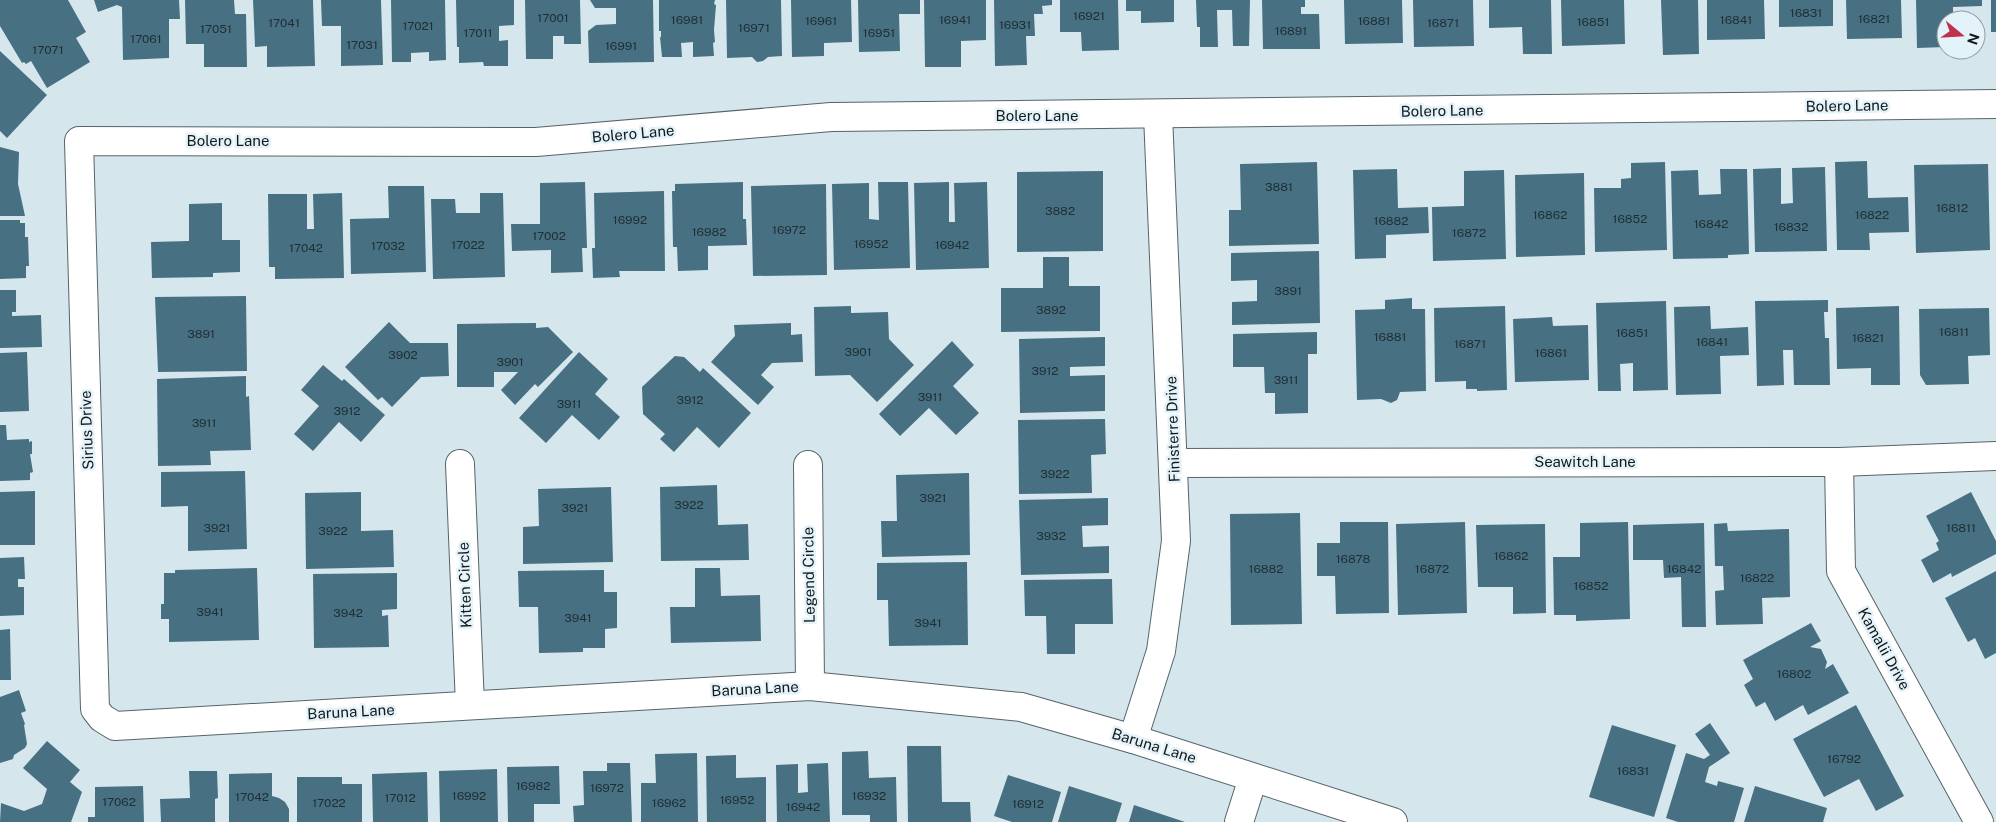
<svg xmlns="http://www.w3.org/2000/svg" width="1996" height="822" font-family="'Public Sans',sans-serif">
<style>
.building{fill:#477182}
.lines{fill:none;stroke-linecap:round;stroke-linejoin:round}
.street-casing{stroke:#566469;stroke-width:30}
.secondary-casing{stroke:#566469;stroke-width:30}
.street{stroke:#fff;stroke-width:28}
.secondary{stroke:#fff;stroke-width:28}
.labels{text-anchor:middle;stroke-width:5;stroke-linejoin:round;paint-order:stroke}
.number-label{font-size:12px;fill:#202e35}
.street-label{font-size:15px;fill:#13181b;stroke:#e4f3fa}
</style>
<rect width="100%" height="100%" fill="#d6e6ed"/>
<g class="building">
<path d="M 0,0 L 68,0 L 86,32 L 76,38 L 90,62 L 47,88 L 31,61 L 26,64 L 24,62 L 22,63 L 0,26 Z"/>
<path d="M 94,0 L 179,0 L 180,19 L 169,19 L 169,58 L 123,60 L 122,7 L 117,5 L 98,12 Z"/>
<path d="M 185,0 L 234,0 L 235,14 L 246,14 L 247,67 L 204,67 L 204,44 L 186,44 Z"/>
<path d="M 253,0 L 313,0 L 315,66 L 267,67 L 267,46 L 255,47 Z"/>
<path d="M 321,0 L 381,0 L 383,65 L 341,66 L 341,26 L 322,26 Z"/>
<path d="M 391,0 L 445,0 L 446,60 L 429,61 L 429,52 L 411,53 L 411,62 L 392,62 Z"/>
<path d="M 456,0 L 514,0 L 514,25 L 499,26 L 499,41 L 508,40 L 508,66 L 484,66 L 483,62 L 459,63 L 459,47 L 457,47 Z"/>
<path d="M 525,0 L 580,0 L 581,44 L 564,44 L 564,36 L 553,36 L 553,59 L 526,59 Z"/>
<path d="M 590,0 L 653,0 L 654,62 L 589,63 L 588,31 L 596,25 L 616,24 L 616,8 L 595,8 Z"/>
<path d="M 659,0 L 715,0 L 714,4 L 716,5 L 714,30 L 715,42 L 713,43 L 714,56 L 693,57 L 693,42 L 681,43 L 682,57 L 662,57 L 660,37 L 661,37 L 661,31 L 659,31 Z"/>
<path d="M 726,0 L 781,0 L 782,56 L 768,57 L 763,61 L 757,62 L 752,57 L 727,58 Z"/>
<path d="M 791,0 L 851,0 L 852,42 L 824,43 L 824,56 L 792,57 Z"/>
<path d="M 858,0 L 920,0 L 920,14 L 899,14 L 900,51 L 859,52 Z"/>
<path d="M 924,0 L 986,0 L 986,40 L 961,41 L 961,67 L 925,67 Z"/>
<path d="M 994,0 L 1052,0 L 1052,5 L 1042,6 L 1043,14 L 1034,14 L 1035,36 L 1026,36 L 1027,65 L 995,66 Z"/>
<path d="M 1060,0 L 1118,0 L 1119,50 L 1082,51 L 1081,32 L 1060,32 Z"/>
<path d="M 1126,0 L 1174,0 L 1174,22 L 1141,23 L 1141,11 L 1126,11 Z"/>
<path d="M 1196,0 L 1250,0 L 1249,46 L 1233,46 L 1232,10 L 1217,10 L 1218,47 L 1200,47 L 1200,27 L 1197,27 Z"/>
<path d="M 1262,0 L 1305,0 L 1305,7 L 1301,7 L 1301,14 L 1319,14 L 1320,49 L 1263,49 Z"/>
<path d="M 1344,0 L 1402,0 L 1403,43 L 1345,44 Z"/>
<path d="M 1413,0 L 1473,0 L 1474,46 L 1414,47 Z"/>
<path d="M 1489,0 L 1551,0 L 1552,54 L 1523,54 L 1522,27 L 1489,28 Z"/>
<path d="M 1561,0 L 1624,0 L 1625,44 L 1562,46 Z"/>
<path d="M 1661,0 L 1698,0 L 1699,54 L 1663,55 Z"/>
<path d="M 1707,0 L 1764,0 L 1765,39 L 1707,40 Z"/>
<path d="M 1779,0 L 1833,0 L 1833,26 L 1779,27 Z"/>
<path d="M 1846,0 L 1901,0 L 1902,38 L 1847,39 Z"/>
<path d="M 1916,0 L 1982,0 L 1982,6 L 1953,7 L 1953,20 L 1946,20 L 1946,47 L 1917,48 Z"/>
<rect x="1991" y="0" width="5" height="32"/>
<path d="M 0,51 L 47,95 L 7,138 L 0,131 Z"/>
<path d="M 0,147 L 19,152 L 18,184 L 25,216 L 0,216 Z"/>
<path d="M 1867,161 L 1868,198 L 1908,197 L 1909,232 L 1869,233 L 1870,250 L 1837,250 L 1835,162 Z"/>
<path d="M 1317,162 L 1319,244 L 1229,246 L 1229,210 L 1241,210 L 1240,164 Z"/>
<path d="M 1665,162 L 1667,250 L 1595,252 L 1594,188 L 1621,188 L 1621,179 L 1631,178 L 1631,163 Z"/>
<path d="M 1988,164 L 1990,250 L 1916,253 L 1914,165 Z"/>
<path d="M 1825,167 L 1827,251 L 1755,252 L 1753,169 L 1781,168 L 1781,204 L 1793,203 L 1792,168 Z"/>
<path d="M 1397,169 L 1398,208 L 1428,207 L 1429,233 L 1386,235 L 1386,258 L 1355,259 L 1353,170 Z"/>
<path d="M 1720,169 L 1747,169 L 1749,254 L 1728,255 L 1728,258 L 1673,259 L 1671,171 L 1698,170 L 1699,195 L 1721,194 Z"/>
<path d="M 1504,170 L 1506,259 L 1433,261 L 1432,207 L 1464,206 L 1464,171 Z"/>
<path d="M 1103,171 L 1103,251 L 1017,252 L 1017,172 Z"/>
<path d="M 1584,173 L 1585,255 L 1516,257 L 1515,175 Z"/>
<path d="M 585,182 L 587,248 L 582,248 L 583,272 L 551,273 L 551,250 L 512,251 L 511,224 L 540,224 L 540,183 Z"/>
<path d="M 743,182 L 743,219 L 746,219 L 747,245 L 708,246 L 708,270 L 678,271 L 677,247 L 673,247 L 672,191 L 675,191 L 675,184 Z"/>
<path d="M 878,182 L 908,182 L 910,268 L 834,270 L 832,184 L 869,183 L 869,219 L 879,220 Z"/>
<path d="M 949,182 L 949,222 L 955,222 L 954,183 L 987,182 L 989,268 L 916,270 L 914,183 Z"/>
<path d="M 826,184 L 827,275 L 753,276 L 751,186 Z"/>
<path d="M 388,186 L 424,186 L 426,272 L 351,274 L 350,219 L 389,218 Z"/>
<path d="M 664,191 L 665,271 L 619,271 L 620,277 L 593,278 L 592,248 L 595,248 L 594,193 Z"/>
<path d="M 342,193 L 344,278 L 275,279 L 275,267 L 269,267 L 268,194 L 307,194 L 307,229 L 314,229 L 313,194 Z"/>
<path d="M 480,193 L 503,193 L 505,277 L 433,279 L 431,199 L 455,199 L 456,213 L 480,213 Z"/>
<path d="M 222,203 L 222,240 L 240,240 L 240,272 L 213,273 L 213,277 L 152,278 L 151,242 L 189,241 L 189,204 Z"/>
<path d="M 0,220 L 20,220 L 20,223 L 25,223 L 25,237 L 28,237 L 29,266 L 26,266 L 26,278 L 0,279 Z"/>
<path d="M 1319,251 L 1320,323 L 1232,325 L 1232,302 L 1257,301 L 1257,280 L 1231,281 L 1231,253 Z"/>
<path d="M 1043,257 L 1069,257 L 1069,286 L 1100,286 L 1100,331 L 1001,332 L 1001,288 L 1043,288 Z"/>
<path d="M 0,290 L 16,290 L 16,312 L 12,312 L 12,316 L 41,315 L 42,347 L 0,348 Z"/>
<path d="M 246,296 L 247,371 L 158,372 L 155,297 Z"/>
<path d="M 1412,298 L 1412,309 L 1425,309 L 1426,391 L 1400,392 L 1397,400 L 1391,403 L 1381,399 L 1357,400 L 1355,310 L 1385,309 L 1385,300 Z"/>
<path d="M 1828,300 L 1828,312 L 1824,312 L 1825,338 L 1829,338 L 1830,385 L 1794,385 L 1793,350 L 1783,350 L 1784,385 L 1757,386 L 1755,301 Z"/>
<path d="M 1666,301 L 1668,390 L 1633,391 L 1633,363 L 1620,364 L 1621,391 L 1598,391 L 1596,303 Z"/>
<path d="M 851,306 L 851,313 L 888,312 L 889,339 L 914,365 L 877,402 L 850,375 L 815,376 L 814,307 Z"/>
<path d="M 1505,306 L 1507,390 L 1477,391 L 1477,389 L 1466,389 L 1466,381 L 1435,382 L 1434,308 Z"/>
<path d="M 1710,306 L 1711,329 L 1748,327 L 1749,355 L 1720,356 L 1721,394 L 1676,395 L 1674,307 Z"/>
<path d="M 1899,306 L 1900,385 L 1871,385 L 1871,368 L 1837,369 L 1836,308 Z"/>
<path d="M 1989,308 L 1990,355 L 1968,356 L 1969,384 L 1926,385 L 1920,375 L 1919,309 Z"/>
<path d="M 1552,317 L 1553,326 L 1588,325 L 1589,380 L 1515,382 L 1513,319 Z"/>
<path d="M 389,322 L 410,343 L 448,343 L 449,376 L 421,377 L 392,407 L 382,397 L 378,400 L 345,367 Z"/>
<path d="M 536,323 L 536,328 L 548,327 L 573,352 L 538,387 L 535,384 L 515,405 L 501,390 L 518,372 L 494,372 L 494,387 L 457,387 L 457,324 Z"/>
<path d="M 791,323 L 791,335 L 802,334 L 803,362 L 772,363 L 761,375 L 774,387 L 758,405 L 711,362 L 735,336 L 734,325 Z"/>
<path d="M 1317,332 L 1317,354 L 1308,354 L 1308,413 L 1275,414 L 1275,393 L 1265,393 L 1264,367 L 1233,367 L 1233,334 Z"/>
<path d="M 1105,337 L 1105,366 L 1070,367 L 1070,376 L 1105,375 L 1105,411 L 1020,413 L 1019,339 Z"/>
<path d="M 952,341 L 974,365 L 953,386 L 979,413 L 956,435 L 929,408 L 900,436 L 879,414 Z"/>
<path d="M 27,352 L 29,411 L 0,412 L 0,353 Z"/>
<path d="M 579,352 L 608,379 L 595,394 L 620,417 L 599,440 L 572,415 L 546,443 L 519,418 Z"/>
<path d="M 675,356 L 684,357 L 700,372 L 703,368 L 751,413 L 719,448 L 697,427 L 674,452 L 660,439 L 665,434 L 643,414 L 642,387 Z"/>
<path d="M 323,365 L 342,381 L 344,379 L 385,415 L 361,442 L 339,422 L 313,451 L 294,434 L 319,406 L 301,390 Z"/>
<path d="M 246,376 L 246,397 L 249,396 L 251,450 L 210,451 L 211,465 L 158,466 L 157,379 Z"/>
<path d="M 1105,419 L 1106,454 L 1091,455 L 1092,493 L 1019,494 L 1018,420 Z"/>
<path d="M 0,425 L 6,425 L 7,440 L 29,439 L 29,442 L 32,441 L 32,454 L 30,454 L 33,472 L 30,473 L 30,480 L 0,481 Z"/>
<path d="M 245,471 L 247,549 L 188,551 L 188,506 L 161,507 L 161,472 Z"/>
<path d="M 969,473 L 970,555 L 882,557 L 881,521 L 897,521 L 896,475 Z"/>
<path d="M 717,485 L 718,525 L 748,524 L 749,560 L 661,561 L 660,487 Z"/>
<path d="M 611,487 L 613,562 L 523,564 L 523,527 L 539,526 L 538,489 Z"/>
<path d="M 35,491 L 35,545 L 0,545 L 0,492 Z"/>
<path d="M 361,492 L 361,531 L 393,530 L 394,567 L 306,569 L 305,493 Z"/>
<path d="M 1971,492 L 1996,541 L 1996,554 L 1952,577 L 1951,573 L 1933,583 L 1921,560 L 1939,550 L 1936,543 L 1939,541 L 1926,516 Z"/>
<path d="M 1108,498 L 1108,525 L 1082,526 L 1083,547 L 1109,546 L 1109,573 L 1021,575 L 1019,500 Z"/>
<path d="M 1300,513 L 1302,624 L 1231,625 L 1230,514 Z"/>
<path d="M 1340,522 L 1388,522 L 1389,613 L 1336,614 L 1335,576 L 1317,576 L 1317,543 L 1340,543 Z"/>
<path d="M 1465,522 L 1467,613 L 1398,615 L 1396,524 Z"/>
<path d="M 1628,522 L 1630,619 L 1576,621 L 1576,615 L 1554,615 L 1553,557 L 1580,557 L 1580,523 Z"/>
<path d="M 1704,523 L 1706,627 L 1682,627 L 1681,577 L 1664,578 L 1663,560 L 1633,560 L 1633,525 Z"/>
<path d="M 1727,523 L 1728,531 L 1789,529 L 1790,597 L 1762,598 L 1763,624 L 1716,625 L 1715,591 L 1724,590 L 1723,566 L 1715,566 L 1714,524 Z"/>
<path d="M 1545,524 L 1546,613 L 1513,614 L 1513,587 L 1478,587 L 1476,525 Z"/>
<path d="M 24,557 L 25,579 L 18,579 L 18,587 L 24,587 L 24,615 L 0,616 L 0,558 Z"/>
<path d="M 967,562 L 968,645 L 889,646 L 888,600 L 877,600 L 877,563 Z"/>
<path d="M 257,568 L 259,640 L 169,642 L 169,619 L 161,619 L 161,604 L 164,604 L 164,573 L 175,573 L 175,570 Z"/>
<path d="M 695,568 L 720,568 L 721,596 L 760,595 L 761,641 L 671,643 L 670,607 L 695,607 Z"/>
<path d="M 604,570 L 604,592 L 617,592 L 617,628 L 605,629 L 605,648 L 583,648 L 583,652 L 539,653 L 538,607 L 519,607 L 518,571 Z"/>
<path d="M 1996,571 L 1996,653 L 1985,659 L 1975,638 L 1968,642 L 1945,598 Z"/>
<path d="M 397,573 L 397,609 L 382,610 L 382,616 L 388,615 L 389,647 L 314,648 L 313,574 Z"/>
<path d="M 1112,579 L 1113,624 L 1075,624 L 1075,654 L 1047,654 L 1046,616 L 1025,616 L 1024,580 Z"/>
<path d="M 1811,623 L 1821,641 L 1810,647 L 1821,649 L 1827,662 L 1825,669 L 1833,664 L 1849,693 L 1808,715 L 1803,705 L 1775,721 L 1765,702 L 1756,707 L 1744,685 L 1753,679 L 1743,660 Z"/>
<path d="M 10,629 L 11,680 L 0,680 L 0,630 Z"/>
<path d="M 19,690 L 26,711 L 21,713 L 25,724 L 24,725 L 27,744 L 25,748 L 14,755 L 13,759 L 0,763 L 0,697 Z"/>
<path d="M 1856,705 L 1904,796 L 1876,811 L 1859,779 L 1824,797 L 1793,739 Z"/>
<path d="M 1710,723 L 1730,753 L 1709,767 L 1705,782 L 1717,786 L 1718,781 L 1744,788 L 1734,822 L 1678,822 L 1666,818 L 1686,753 L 1704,759 L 1710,755 L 1695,734 Z"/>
<path d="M 1612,725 L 1676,745 L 1654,817 L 1589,797 Z"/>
<path d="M 47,741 L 80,770 L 70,782 L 82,792 L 71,822 L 0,822 L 1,803 L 24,811 L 42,804 L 47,789 L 23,768 Z"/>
<path d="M 907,746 L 941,746 L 942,802 L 970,802 L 971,822 L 908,822 Z"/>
<path d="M 868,751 L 869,778 L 896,777 L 897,822 L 870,822 L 870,815 L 842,815 L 842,752 Z"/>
<path d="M 697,753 L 698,822 L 641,822 L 641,783 L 656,783 L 655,754 Z"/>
<path d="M 736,755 L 736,778 L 766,777 L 766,822 L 707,822 L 706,756 Z"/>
<path d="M 607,763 L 630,763 L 632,822 L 574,822 L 573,806 L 584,805 L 583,771 L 607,771 Z"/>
<path d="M 828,763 L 830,822 L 777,822 L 776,765 L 798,764 L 798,793 L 808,792 L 807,764 Z"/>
<path d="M 559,766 L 560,804 L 534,804 L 534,822 L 508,822 L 507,767 Z"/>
<path d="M 497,769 L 498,822 L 440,822 L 439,771 Z"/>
<path d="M 189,771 L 217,771 L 218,798 L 215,799 L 215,822 L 161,822 L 160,799 L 190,798 Z"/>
<path d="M 427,772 L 428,822 L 373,822 L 372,774 Z"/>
<path d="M 272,773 L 272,796 L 279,798 L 285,802 L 289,809 L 289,822 L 229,822 L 229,774 Z"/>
<path d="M 1008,775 L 1061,792 L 1052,822 L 1012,822 L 994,816 Z"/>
<path d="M 297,777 L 342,777 L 342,784 L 362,784 L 362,822 L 297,822 Z"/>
<path d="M 143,786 L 144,822 L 88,822 L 88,817 L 95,817 L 95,787 Z"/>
<path d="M 1069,786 L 1122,803 L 1116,822 L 1058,822 Z"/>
<path d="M 1755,786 L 1827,808 L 1823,822 L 1744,822 Z"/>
<path d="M 1134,805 L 1185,822 L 1129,822 Z"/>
</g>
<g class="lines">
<g class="street-casing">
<g id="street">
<path d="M 1839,462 L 1841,571 L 1979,822"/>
<path d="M 1175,463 L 1839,462 L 1996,456"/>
<path d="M 460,464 L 470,705"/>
<path d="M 808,465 L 810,686"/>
<path d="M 1133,739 L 1161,651 L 1176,541 L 1158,115"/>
<path d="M 1393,822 L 1133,739 L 1021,707 L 810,686 L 115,726 L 102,718 L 95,709 L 79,141 L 536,142 L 831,117 L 1996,104"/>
</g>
</g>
<g class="secondary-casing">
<path id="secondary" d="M 1239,822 L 1253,778"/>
</g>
<use href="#street" class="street"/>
<use href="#secondary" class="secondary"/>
</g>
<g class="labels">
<g class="number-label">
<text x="1806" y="17">16831</text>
<text x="1089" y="20">16921</text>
<text x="553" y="22">17001</text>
<text x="1874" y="23">16821</text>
<text x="687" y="24">16981</text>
<text x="955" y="24">16941</text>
<text x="1736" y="24">16841</text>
<text x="821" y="25">16961</text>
<text x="1374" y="25">16881</text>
<text x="1593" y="26">16851</text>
<text x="284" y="27">17041</text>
<text x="1443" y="27">16871</text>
<text x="1015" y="29">16931</text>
<text x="418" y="30">17021</text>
<text x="754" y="32">16971</text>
<text x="216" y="33">17051</text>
<text x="1291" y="35">16891</text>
<text x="478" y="37">17011</text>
<text x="879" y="37">16951</text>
<text x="146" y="43">17061</text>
<text x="362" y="49">17031</text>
<text x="621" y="50">16991</text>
<text x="48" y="54">17071</text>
<text x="1279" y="191">3881</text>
<text x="1952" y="212">16812</text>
<text x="1060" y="215">3882</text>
<text x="1550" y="219">16862</text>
<text x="1872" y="219">16822</text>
<text x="1630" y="223">16852</text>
<text x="630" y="224">16992</text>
<text x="1391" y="225">16882</text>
<text x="1711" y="228">16842</text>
<text x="1791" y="231">16832</text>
<text x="789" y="234">16972</text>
<text x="709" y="236">16982</text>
<text x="1469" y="237">16872</text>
<text x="549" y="240">17002</text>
<text x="871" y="248">16952</text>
<text x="468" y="249">17022</text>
<text x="952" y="249">16942</text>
<text x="388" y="250">17032</text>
<text x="306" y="252">17042</text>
<text x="1288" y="295">3891</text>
<text x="1051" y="314">3892</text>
<text x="1954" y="336">16811</text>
<text x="1632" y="337">16851</text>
<text x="201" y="338">3891</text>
<text x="1390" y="341">16881</text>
<text x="1868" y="342">16821</text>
<text x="1712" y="346">16841</text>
<text x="1470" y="348">16871</text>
<text x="858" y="356">3901</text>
<text x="1551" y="357">16861</text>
<text x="403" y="359">3902</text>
<text x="510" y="366">3901</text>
<text x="1045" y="375">3912</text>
<text x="1286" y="384">3911</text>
<text x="930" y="401">3911</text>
<text x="690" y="404">3912</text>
<text x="569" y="408">3911</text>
<text x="347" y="415">3912</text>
<text x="204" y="427">3911</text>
<text x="1055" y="478">3922</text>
<text x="933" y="502">3921</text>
<text x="689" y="509">3922</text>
<text x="575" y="512">3921</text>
<text x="217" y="532">3921</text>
<text x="1961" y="532">16811</text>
<text x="333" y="535">3922</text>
<text x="1051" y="540">3932</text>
<text x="1511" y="560">16862</text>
<text x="1353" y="563">16878</text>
<text x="1266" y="573">16882</text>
<text x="1432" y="573">16872</text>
<text x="1684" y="573">16842</text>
<text x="1757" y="582">16822</text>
<text x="1591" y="590">16852</text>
<text x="210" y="616">3941</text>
<text x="348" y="617">3942</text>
<text x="578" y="622">3941</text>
<text x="928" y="627">3941</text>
<text x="1794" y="678">16802</text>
<text x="1844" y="763">16792</text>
<text x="1633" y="775">16831</text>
<text x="533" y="790">16982</text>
<text x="607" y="792">16972</text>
<text x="469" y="800">16992</text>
<text x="869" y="800">16932</text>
<text x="252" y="801">17042</text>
<text x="400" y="802">17012</text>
<text x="737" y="804">16952</text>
<text x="119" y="806">17062</text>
<text x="329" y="807">17022</text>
<text x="669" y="807">16962</text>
<text x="1028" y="808">16912</text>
<text x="803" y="811">16942</text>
</g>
<g class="street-label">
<text transform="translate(1847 106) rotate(-1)" y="5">Bolero Lane</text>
<text transform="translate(1442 111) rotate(-1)" y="5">Bolero Lane</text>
<text x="1037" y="121">Bolero Lane</text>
<text transform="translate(633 134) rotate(-5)" y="5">Bolero Lane</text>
<text x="228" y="146">Bolero Lane</text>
<text transform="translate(1173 429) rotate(-92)" y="5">Finisterre Drive</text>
<text transform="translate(87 430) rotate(-92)" y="5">Sirius Drive</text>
<text x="1585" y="467">Seawitch Lane</text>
<text transform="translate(809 575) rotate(-91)" y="5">Legend Circle</text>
<text transform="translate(465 585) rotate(-92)" y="5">Kitten Circle</text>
<text transform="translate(1884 649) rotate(61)" y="5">Kamalii Drive</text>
<text transform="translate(755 689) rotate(-3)" y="5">Baruna Lane</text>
<text transform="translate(351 712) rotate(-3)" y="5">Baruna Lane</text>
<text transform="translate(1154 746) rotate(17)" y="5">Baruna Lane</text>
</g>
</g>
<g transform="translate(1961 35) rotate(108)"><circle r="24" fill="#e4f3fa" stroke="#909ba1"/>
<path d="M0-4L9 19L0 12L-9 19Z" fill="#c2314b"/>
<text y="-8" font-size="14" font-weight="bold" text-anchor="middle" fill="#13181b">N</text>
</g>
</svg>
